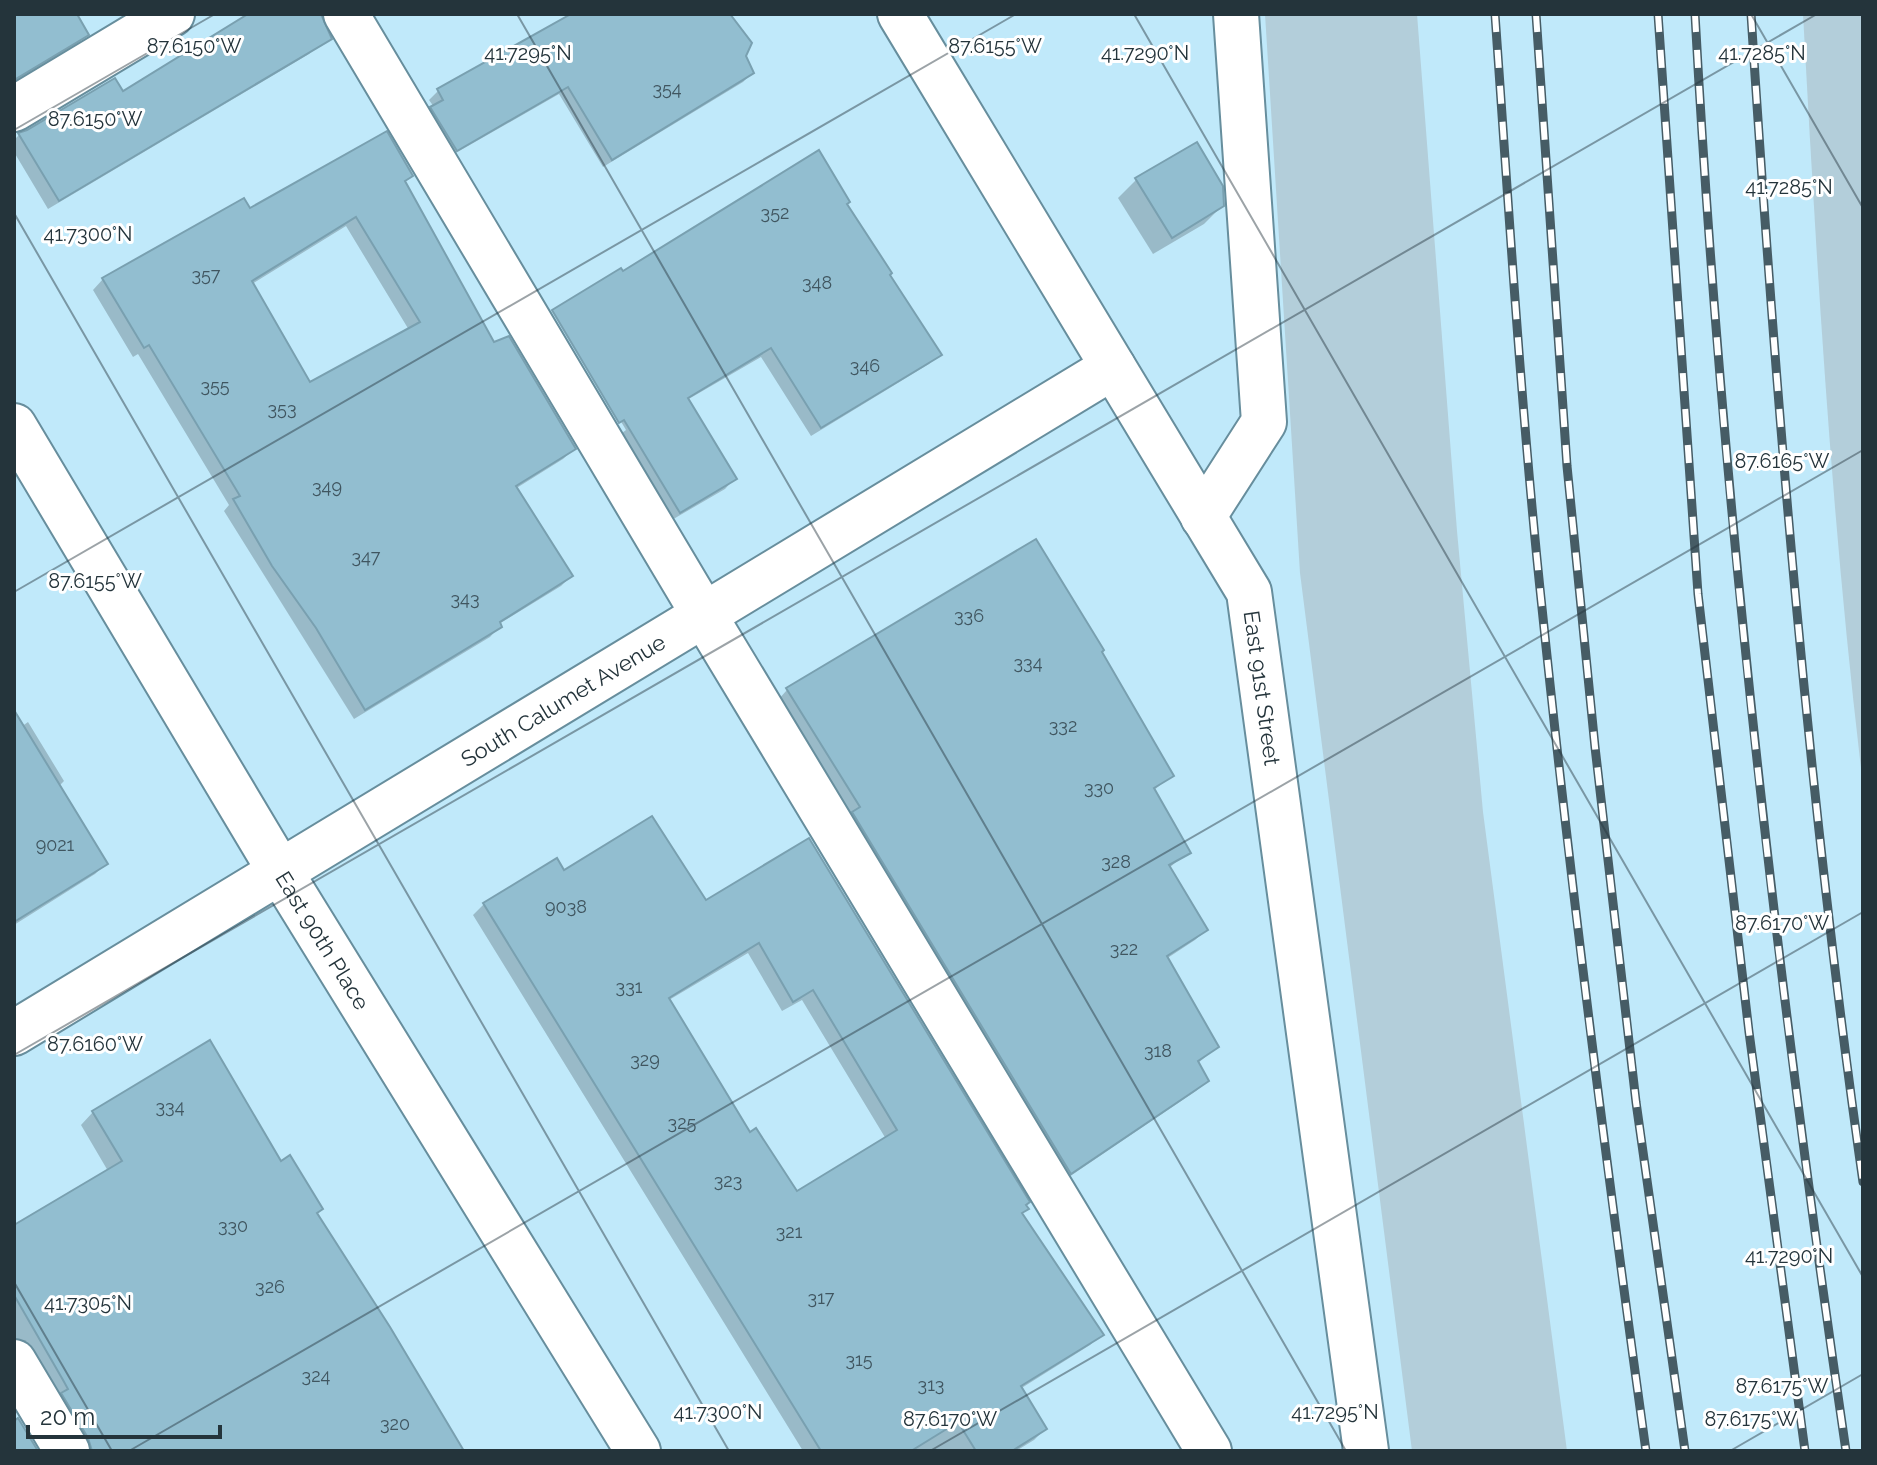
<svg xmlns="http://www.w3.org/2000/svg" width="1877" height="1465" font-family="Raleway,sans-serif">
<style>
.green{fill:#b3ceda}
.shadow{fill:#0003;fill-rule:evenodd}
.building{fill:#92bed0;stroke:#79a0b0;stroke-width:2;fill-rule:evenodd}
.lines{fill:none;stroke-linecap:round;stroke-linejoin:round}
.minor-casing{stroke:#678e9d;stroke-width:48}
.minor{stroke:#fff;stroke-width:44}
.rail-casing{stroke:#465c65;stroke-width:9}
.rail{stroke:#fff;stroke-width:6;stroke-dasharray:18;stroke-linecap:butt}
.ticks{fill:none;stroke:#24343b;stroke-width:2;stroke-opacity:0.45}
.labels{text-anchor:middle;stroke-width:6;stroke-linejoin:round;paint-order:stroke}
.number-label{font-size:18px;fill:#405660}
.street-label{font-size:22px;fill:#24343b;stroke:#fff}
.ticks-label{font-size:20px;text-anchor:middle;fill:#24343b;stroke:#fff;stroke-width:6;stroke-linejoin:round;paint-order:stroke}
</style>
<rect width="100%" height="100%" fill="#c0e9fa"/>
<g class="green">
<path d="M 1265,14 L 1417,14 L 1457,531 L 1483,812 L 1567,1451 L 1412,1451 L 1300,573 Z"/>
<path d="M 1803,14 L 1863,14 L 1863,785 C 1832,529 1817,271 1803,14 Z"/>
</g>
<g class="shadow">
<path d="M 14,14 L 74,14 L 87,34 L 78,43 L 14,83 Z"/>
<path d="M 252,14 L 319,14 L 319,44 L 309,54 L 48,209 L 14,152 L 14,140 L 19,135 L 122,94 Z"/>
<path d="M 575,14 L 728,14 L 752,73 L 743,82 L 603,167 L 559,94 L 447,158 L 423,117 L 434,107 L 429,100 L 438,91 Z"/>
<path d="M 1196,145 L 1222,206 L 1204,224 L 1153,254 L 1118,198 L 1136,180 Z"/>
<path d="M 411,176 L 404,183 L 493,345 L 574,449 L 563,459 L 515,489 L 571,576 L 561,586 L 499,624 L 500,626 L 490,637 L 354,719 L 224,511 L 229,505 L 138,354 L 133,357 L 93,290 L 103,279 L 249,211 ZM 346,226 L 409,330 L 309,384 L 252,284 Z"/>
<path d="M 845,204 L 939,354 L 929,364 L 811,436 L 761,357 L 687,400 L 734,479 L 725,489 L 670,521 L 543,322 L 551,313 L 622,433 L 626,430 L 555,311 L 622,273 Z"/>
<path d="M 1099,652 L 1171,776 L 1153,791 L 1188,852 L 1169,868 L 1206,930 L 1195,940 L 1166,959 L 1217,1047 L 1197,1064 L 1207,1081 L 1196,1091 L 1060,1183 L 777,701 L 787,690 Z"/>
<path d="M 14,715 L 21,727 L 28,722 L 64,781 L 59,786 L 106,863 L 95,874 L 14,925 Z"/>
<path d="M 809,840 L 1020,1214 L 1101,1334 L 1090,1345 L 1020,1389 L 1045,1429 L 1034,1440 L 1016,1451 L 803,1451 L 473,915 L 484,904 L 563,873 L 706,902 ZM 748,953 L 782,1011 L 802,1000 L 886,1139 L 796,1194 L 750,1134 L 669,1000 Z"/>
<path d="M 93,1112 L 280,1163 L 315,1214 L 463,1451 L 77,1451 L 14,1352 L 14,1227 L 108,1171 L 81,1125 Z"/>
</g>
<g class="building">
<path d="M 14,14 L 77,14 L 89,35 L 14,80 Z"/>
<path d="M 248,14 L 321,14 L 332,39 L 59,201 L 18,133 L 27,130 L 115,78 L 123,91 Z"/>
<path d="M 571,14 L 730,14 L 752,43 L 746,56 L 754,73 L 612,160 L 568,87 L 457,151 L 430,107 L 443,100 L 437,89 Z"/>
<path d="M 387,131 L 413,176 L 405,181 L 494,342 L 509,336 L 576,449 L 516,486 L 573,576 L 500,622 L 502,627 L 365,710 L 316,628 L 272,566 L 233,499 L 240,496 L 149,345 L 144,348 L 102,278 L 244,198 L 250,208 ZM 356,217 L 420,322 L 310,382 L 252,281 Z"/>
<path d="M 1197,142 L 1223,186 L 1224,206 L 1172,238 L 1135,178 Z"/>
<path d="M 819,150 L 850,202 L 847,204 L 892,273 L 890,275 L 942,355 L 821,428 L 771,348 L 688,398 L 737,479 L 680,513 L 624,420 L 619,423 L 552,310 L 621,268 L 623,271 Z"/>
<path d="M 1036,539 L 1104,650 L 1102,652 L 1174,776 L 1154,788 L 1191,853 L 1169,865 L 1208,930 L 1167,956 L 1219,1047 L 1198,1061 L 1209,1081 L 1071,1174 L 852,812 L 860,807 L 786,688 Z"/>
<path d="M 14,710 L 108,864 L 14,922 Z"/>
<path d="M 652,816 L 706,900 L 809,838 L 1030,1202 L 1026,1205 L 1029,1209 L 1022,1213 L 1104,1335 L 1021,1386 L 1047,1429 L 1012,1451 L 976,1451 L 958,1422 L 911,1451 L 821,1451 L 483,903 L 557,858 L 564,870 ZM 759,943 L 793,1002 L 813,990 L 897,1130 L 797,1191 L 756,1128 L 750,1132 L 669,998 Z"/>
<path d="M 210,1040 L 281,1161 L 290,1155 L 323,1209 L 317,1213 L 390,1327 L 464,1451 L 92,1451 L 88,1438 L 61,1393 L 68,1389 L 63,1380 L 14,1295 L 14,1225 L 122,1161 L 92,1111 Z"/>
<path d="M 18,1418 L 38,1451 L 14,1451 L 14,1421 Z"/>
</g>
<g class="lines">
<g class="minor-casing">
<g id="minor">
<path d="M 346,14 L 704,615 L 1209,1451"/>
<path id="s1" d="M 900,14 L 1249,592 L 1366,1451"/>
<path d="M 14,109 L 172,14"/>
<path id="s2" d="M 14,426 L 281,873 L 638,1451"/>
<path d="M 1203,517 L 1264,422 L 1236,14"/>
<path id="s3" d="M 14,1033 L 1113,367"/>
<path d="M 14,1362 L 67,1451"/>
</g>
</g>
<use href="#minor" class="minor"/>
<g class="rail-casing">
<g id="rail">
<path d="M 1495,14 C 1509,212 1521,410 1542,608 C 1571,890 1607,1170 1646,1451"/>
<path d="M 1536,14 L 1567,466 L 1595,747 L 1636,1102 L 1685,1451"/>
<path d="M 1658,14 L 1698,594 L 1749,1032 L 1805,1451"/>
<path d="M 1695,14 C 1721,495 1776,974 1846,1451"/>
<path d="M 1751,14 C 1776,403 1808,796 1863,1182"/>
</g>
</g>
<use href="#rail" class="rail"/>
</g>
<path class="ticks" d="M 517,14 L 1346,1451M 1134,14 L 1863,1277M 1751,14 L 1863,208M 14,130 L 215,14M 14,213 L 729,1451M 14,592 L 1016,14M 14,1055 L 1817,14M 14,1282 L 112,1451M 129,1451 L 1863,450M 930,1451 L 1863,912M 1730,1451 L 1863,1374"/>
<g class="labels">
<g class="number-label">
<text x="667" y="95">354</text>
<text x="775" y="219">352</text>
<text x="206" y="281">357</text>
<text x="817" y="289">348</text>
<text x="865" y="372">346</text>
<text x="215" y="392">355</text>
<text x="282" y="415">353</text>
<text x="327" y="493">349</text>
<text x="366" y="563">347</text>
<text x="465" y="605">343</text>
<text x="969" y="622">336</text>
<text x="1028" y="669">334</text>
<text x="1063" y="732">332</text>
<text x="1099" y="794">330</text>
<text x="55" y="851">9021</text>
<text x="1116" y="868">328</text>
<text x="566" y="913">9038</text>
<text x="1124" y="955">322</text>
<text x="629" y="993">331</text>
<text x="1158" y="1057">318</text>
<text x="645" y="1066">329</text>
<text x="170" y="1113">334</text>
<text x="682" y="1129">325</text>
<text x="728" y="1187">323</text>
<text x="233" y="1232">330</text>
<text x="789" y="1238">321</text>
<text x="270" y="1293">326</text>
<text x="821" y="1304">317</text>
<text x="859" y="1366">315</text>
<text x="316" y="1382">324</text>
<text x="931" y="1391">313</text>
<text x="395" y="1430">320</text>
</g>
<g class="street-label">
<text dy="8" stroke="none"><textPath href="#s1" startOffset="772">East 91st Street</textPath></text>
<text dy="8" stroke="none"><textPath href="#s3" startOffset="642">South Calumet Avenue</textPath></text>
<text dy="8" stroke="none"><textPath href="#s2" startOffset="600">East 90th Place</textPath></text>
</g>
</g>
<g class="ticks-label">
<text x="194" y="53">87.6150°W</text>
<text x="995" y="53">87.6155°W</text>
<text x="528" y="60">41.7295°N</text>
<text x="1145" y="60">41.7290°N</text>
<text x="1762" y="60">41.7285°N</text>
<text x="95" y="126">87.6150°W</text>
<text x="1789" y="194">41.7285°N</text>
<text x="88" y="241">41.7300°N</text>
<text x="1782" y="468">87.6165°W</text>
<text x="95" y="588">87.6155°W</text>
<text x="1782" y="930">87.6170°W</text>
<text x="95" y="1051">87.6160°W</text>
<text x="1789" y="1263">41.7290°N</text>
<text x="88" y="1310">41.7305°N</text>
<text x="1782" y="1393">87.6175°W</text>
<text x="718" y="1419">41.7300°N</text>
<text x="1335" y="1419">41.7295°N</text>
<text x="950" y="1426">87.6170°W</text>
<text x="1751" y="1426">87.6175°W</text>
</g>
<rect width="1877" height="1465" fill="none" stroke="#24343b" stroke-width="32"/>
<path d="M28 1425v12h192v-12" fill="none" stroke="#24343b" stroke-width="4"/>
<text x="40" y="1425" font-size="24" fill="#24343b" stroke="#ffffff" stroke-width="6" paint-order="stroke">20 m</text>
</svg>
